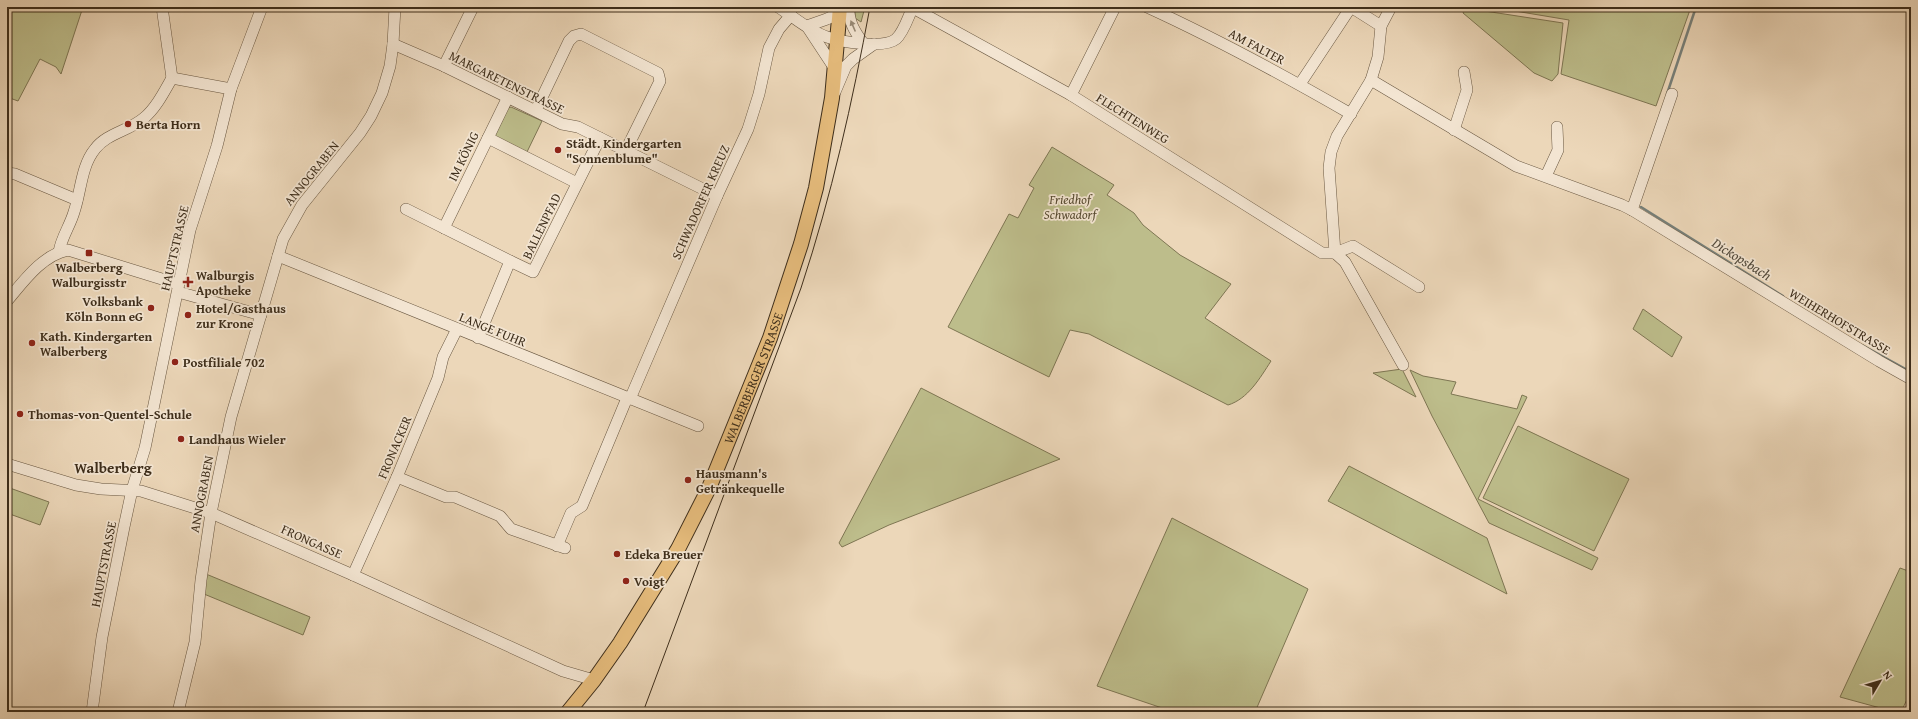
<svg xmlns="http://www.w3.org/2000/svg" width="1918" height="719" font-family="'Gentium Book Plus',serif">
<style>
.green{fill:#bdbd8b;stroke:#7e7653}
.lines{fill:none;stroke-linecap:round;stroke-linejoin:round}
.stream{stroke:#77807a;stroke-width:2.5}
.minor-casing{stroke:#6a5842;stroke-width:12}
.major-casing{stroke:#3e2e1b;stroke-width:16}
.minor{stroke:#f3e5d2;stroke-width:11}
.major{stroke:#e6bc7c;stroke-width:14}
.tram{stroke:#3e2e1b;stroke-width:1}
.oneway{fill:#988a76}
.poi-dot{fill:#8f2418;stroke:#f3e5d2;stroke-width:1.5}
.labels{text-anchor:middle;stroke-width:3.5;stroke-linejoin:round;paint-order:stroke}
.street-label{font-size:13px;fill:#3e2e1b;stroke:#f3e5d2}
.poi-label{font-size:13px;font-weight:bold;fill:#3e2e1b;stroke:#f3e5d2;text-anchor:start}
.park-label{font-size:13px;font-style:italic;fill:#574b31;stroke:#f3e5d2}
.water-label{font-size:14px;font-style:italic;fill:#51493b;stroke:#f3e5d2}
.quarter-label{font-size:15px;font-weight:bold;fill:#3e2e1b;stroke:#f3e5d2}
</style>
<rect width="100%" height="100%" fill="#ecd7b9"/>
<filter id="stains"><feTurbulence type="fractalNoise" baseFrequency=".005" numOctaves="4"/><feColorMatrix values="0 0 0 0 .2 0 0 0 0 .09 0 0 0 0 .02 0 0 0 .5 -.17"/></filter>
<radialGradient id="worn" r=".72"><stop offset=".6" stop-color="#630" stop-opacity="0"/><stop offset="1" stop-color="#630" stop-opacity=".3"/></radialGradient>
<g class="green">
<path d="M 7,7 L 83,7 L 61,74 L 56,67 L 40,59 L 18,101 L 7,97 Z"/>
<path d="M 855,7 L 865,7 L 861,22 L 855,18 Z"/>
<path d="M 1491,7 L 1691,7 L 1656,106 L 1561,74 L 1569,20 Z"/>
<path d="M 1465,8 L 1563,23 L 1558,74 L 1552,81 L 1534,73 L 1463,13 Z"/>
<path d="M 511,107 L 542,121 L 526,154 L 494,138 L 508,108 Z"/>
<path d="M 1052,147 L 1114,185 L 1107,195 L 1134,213 L 1143,225 L 1180,255 L 1231,284 L 1205,318 L 1271,361 C 1260,378 1248,399 1228,405 L 1089,334 L 1070,330 L 1049,377 L 948,327 L 1009,214 L 1018,218 L 1034,188 L 1029,185 Z"/>
<path d="M 1643,309 L 1682,337 L 1672,357 L 1633,329 Z"/>
<path d="M 1402,369 L 1416,397 L 1373,373 Z"/>
<path d="M 1410,370 L 1423,376 L 1456,382 L 1451,394 L 1517,409 L 1522,395 L 1527,397 L 1478,499 L 1598,558 L 1592,570 L 1489,523 L 1432,416 Z"/>
<path d="M 921,388 L 1060,459 L 889,525 L 842,547 L 839,543 Z"/>
<path d="M 1518,426 L 1629,479 L 1594,551 L 1483,498 Z"/>
<path d="M 1349,466 L 1487,538 L 1507,594 L 1328,501 Z"/>
<path d="M 7,487 L 49,502 L 40,525 L 7,513 Z"/>
<path d="M 1172,518 L 1308,589 L 1255,712 L 1174,712 L 1097,686 Z"/>
<path d="M 1900,568 L 1911,572 L 1911,691 L 1901,712 L 1895,712 L 1840,697 Z"/>
<path d="M 206,574 L 310,617 L 303,635 L 204,594 Z"/>
</g>
<g class="lines">
<g class="stream">
<path d="M 1667,94 L 1696,7"/>
<path d="M 1641,207 L 1783,296"/>
<path d="M 1862,345 L 1911,372"/>
</g>
<g class="minor-casing">
<g id="minor">
<path d="M 162,7 L 172,78"/>
<path d="M 778,7 C 794,17 809,31 827,37 C 841,42 884,49 896,39 C 904,32 908,17 913,7"/>
<path d="M 849,7 C 848,21 855,32 863,43"/>
<path d="M 1147,7 C 1217,39 1285,76 1351,114"/>
<path d="M 1351,7 L 1381,26"/>
<path d="M 1391,7 L 1381,26 L 1378,57 L 1371,80 L 1337,136 L 1331,152 L 1329,168 L 1335,253 L 1345,262 L 1403,365"/>
<path d="M 913,8 L 1071,95 L 1322,253 L 1335,253 L 1353,246 L 1419,287"/>
<path d="M 807,26 L 827,19 L 839,13"/>
<path d="M 808,28 L 835,69"/>
<path d="M 393,44 L 444,66 L 562,124 L 578,127 L 717,196"/>
<path d="M 444,66 L 473,7"/>
<path d="M 172,78 L 231,89"/>
<path d="M 1371,80 L 1516,166 L 1622,205 L 1632,210 L 1879,361 L 1911,379"/>
<path d="M 1300,84 L 1351,7"/>
<path d="M 835,92 L 846,66 L 853,59 L 874,44"/>
<path d="M 1071,95 L 1115,7"/>
<path d="M 536,110 L 569,41 L 574,36 L 581,34 L 658,73 L 660,81 L 626,150"/>
<path d="M 1454,130 L 1467,90 L 1464,72"/>
<path d="M 488,138 L 577,183"/>
<path d="M 7,173 L 15,174 L 77,200"/>
<path d="M 1546,176 L 1558,150 L 1557,127"/>
<path d="M 406,209 L 510,261"/>
<path d="M 1632,210 L 1672,94"/>
<path d="M 444,228 L 508,97"/>
<path d="M 59,252 C 61,238 70,226 74,212 C 81,192 81,166 95,149 C 107,133 129,131 144,118 C 156,108 164,92 172,78"/>
<path d="M 278,256 L 698,426"/>
<path d="M 178,292 L 261,315"/>
<path d="M 7,301 C 23,282 42,255 68,250 L 178,284"/>
<path d="M 478,338 L 510,261 L 533,272 L 600,138"/>
<path d="M 630,399 L 717,196 L 748,129 L 759,94 L 769,48 L 779,29 L 791,15"/>
<path d="M 7,464 L 76,485 L 101,489 L 141,491 L 211,513 L 353,575 L 563,671 L 594,680"/>
<path d="M 397,477 L 446,497 L 455,497 L 500,516 L 511,529 L 565,548"/>
<path d="M 557,546 L 571,513 L 582,506 L 627,398"/>
<path d="M 353,575 L 397,477 L 438,378 L 443,357 L 457,329"/>
<path d="M 92,712 L 102,637 L 124,527 L 132,490 L 145,448 L 190,230 L 217,146 L 231,89 L 262,7"/>
<path d="M 178,712 L 195,642 L 201,580 L 211,513 L 231,417 L 283,239 L 302,205 L 360,133 L 371,116 L 382,93 L 390,66 L 393,44 L 395,7"/>
</g>
</g>
<g class="major-casing">
<g id="major">
<path id="s1" d="M 568,712 L 594,680 L 620,643 L 678,549 L 709,488 L 770,338 L 801,244 L 816,188 L 832,98 L 840,7"/>
</g>
</g>
<use href="#minor" class="minor"/>
<use href="#major" class="major"/>
<path class="tram" d="M 643,712 L 801,288 C 832,194 852,104 870,7"/>
</g>
<defs><path id="oneway-solid" d="M-6-.8H1V-3.2L6.5 0L1 3.2V.8H-6Z"/></defs>
<use class="oneway" href="#oneway-solid" transform="translate(853 26) rotate(-113)"/>
<g class="poi-dot">
<circle cx="128" cy="124" r="4"/>
<circle cx="558" cy="150" r="4"/>
<rect x="85" y="249" width="8" height="8" rx="2"/>
<path d="M186 276h4v4h4v4h-4v4h-4v-4h-4v-4h4z"/>
<circle cx="151" cy="308" r="4"/>
<circle cx="188" cy="315" r="4"/>
<circle cx="32" cy="343" r="4"/>
<circle cx="175" cy="362" r="4"/>
<circle cx="20" cy="414" r="4"/>
<circle cx="181" cy="439" r="4"/>
<circle cx="688" cy="480" r="4"/>
<circle cx="617" cy="554" r="4"/>
<circle cx="626" cy="581" r="4"/>
</g>
<g class="labels">
<g class="street-label">
<text transform="translate(1257 46) rotate(28)" y="5">AM FALTER</text>
<text transform="translate(507 82) rotate(26)" y="5">MARGARETENSTRASSE</text>
<text transform="translate(1133 118) rotate(32)" y="5">FLECHTENWEG</text>
<text transform="translate(463 156) rotate(-64)" y="5">IM KÖNIG</text>
<text transform="translate(311 173) rotate(-51)" y="5">ANNOGRABEN</text>
<text transform="translate(700 202) rotate(-66)" y="5">SCHWADORFER KREUZ</text>
<text transform="translate(541 226) rotate(-64)" y="5">BALLENPFAD</text>
<text transform="translate(174 248) rotate(-77)" y="5">HAUPTSTRASSE</text>
<text transform="translate(1840 321) rotate(31)" y="5">WEIHERHOFSTRASSE</text>
<text transform="translate(493 329) rotate(22)" y="5">LANGE FUHR</text>
<text dy="5" stroke="none"><textPath href="#s1" startOffset="384">WALBERBERGER STRASSE</textPath></text>
<text transform="translate(394 447) rotate(-67)" y="5">FRONACKER</text>
<text transform="translate(201 494) rotate(-79)" y="5">ANNOGRABEN</text>
<text transform="translate(312 541) rotate(24)" y="5">FRONGASSE</text>
<text transform="translate(103 564) rotate(-79)" y="5">HAUPTSTRASSE</text>
</g>
<g class="poi-label">
<text x="136" y="129">Berta Horn</text>
<text x="566" y="148">Städt. Kindergarten<tspan x="566" dy="15">"Sonnenblume"</tspan></text>
<text x="89" y="272" text-anchor="middle">Walberberg<tspan x="89" dy="15">Walburgisstr</tspan></text>
<text x="196" y="280">Walburgis<tspan x="196" dy="15">Apotheke</tspan></text>
<text x="143" y="306" text-anchor="end">Volksbank<tspan x="143" dy="15">Köln Bonn eG</tspan></text>
<text x="196" y="313">Hotel/Gasthaus<tspan x="196" dy="15">zur Krone</tspan></text>
<text x="40" y="341">Kath. Kindergarten<tspan x="40" dy="15">Walberberg</tspan></text>
<text x="183" y="367">Postfiliale 702</text>
<text x="28" y="419">Thomas-von-Quentel-Schule</text>
<text x="189" y="444">Landhaus Wieler</text>
<text x="696" y="478">Hausmann's<tspan x="696" dy="15">Getränkequelle</tspan></text>
<text x="625" y="559">Edeka Breuer</text>
<text x="634" y="586">Voigt</text>
</g>
<g class="park-label">
<text x="1070" y="204">Friedhof<tspan x="1070" dy="15">Schwadorf</tspan></text>
</g>
<g class="water-label">
<text transform="translate(1742 259) rotate(32)" y="5">Dickopsbach</text>
</g>
<g class="quarter-label">
<text x="113" y="473">Walberberg</text>
</g>
</g>
<rect width="1918" height="719" fill="none" stroke="#ecd7b9" stroke-width="24"/>
<rect x="8" y="8" width="1902" height="703" fill="none" stroke="#3e2e1b" stroke-width="2"/>
<rect x="12" y="12" width="1894" height="695" fill="none" stroke="#3e2e1b"/>
<g transform="translate(1880 681) rotate(52)" stroke="#f3e5d2" stroke-width="3" paint-order="stroke">
<path d="M0-3L7 15L0 10L-7 15Z" fill="#3e2e1b"/>
<text y="-6" font-size="11" font-weight="bold" text-anchor="middle" fill="#3e2e1b">N</text>
</g>
<rect width="100%" height="100%" filter="url(#stains)"/>
<rect width="100%" height="100%" fill="url(#worn)"/>
</svg>
